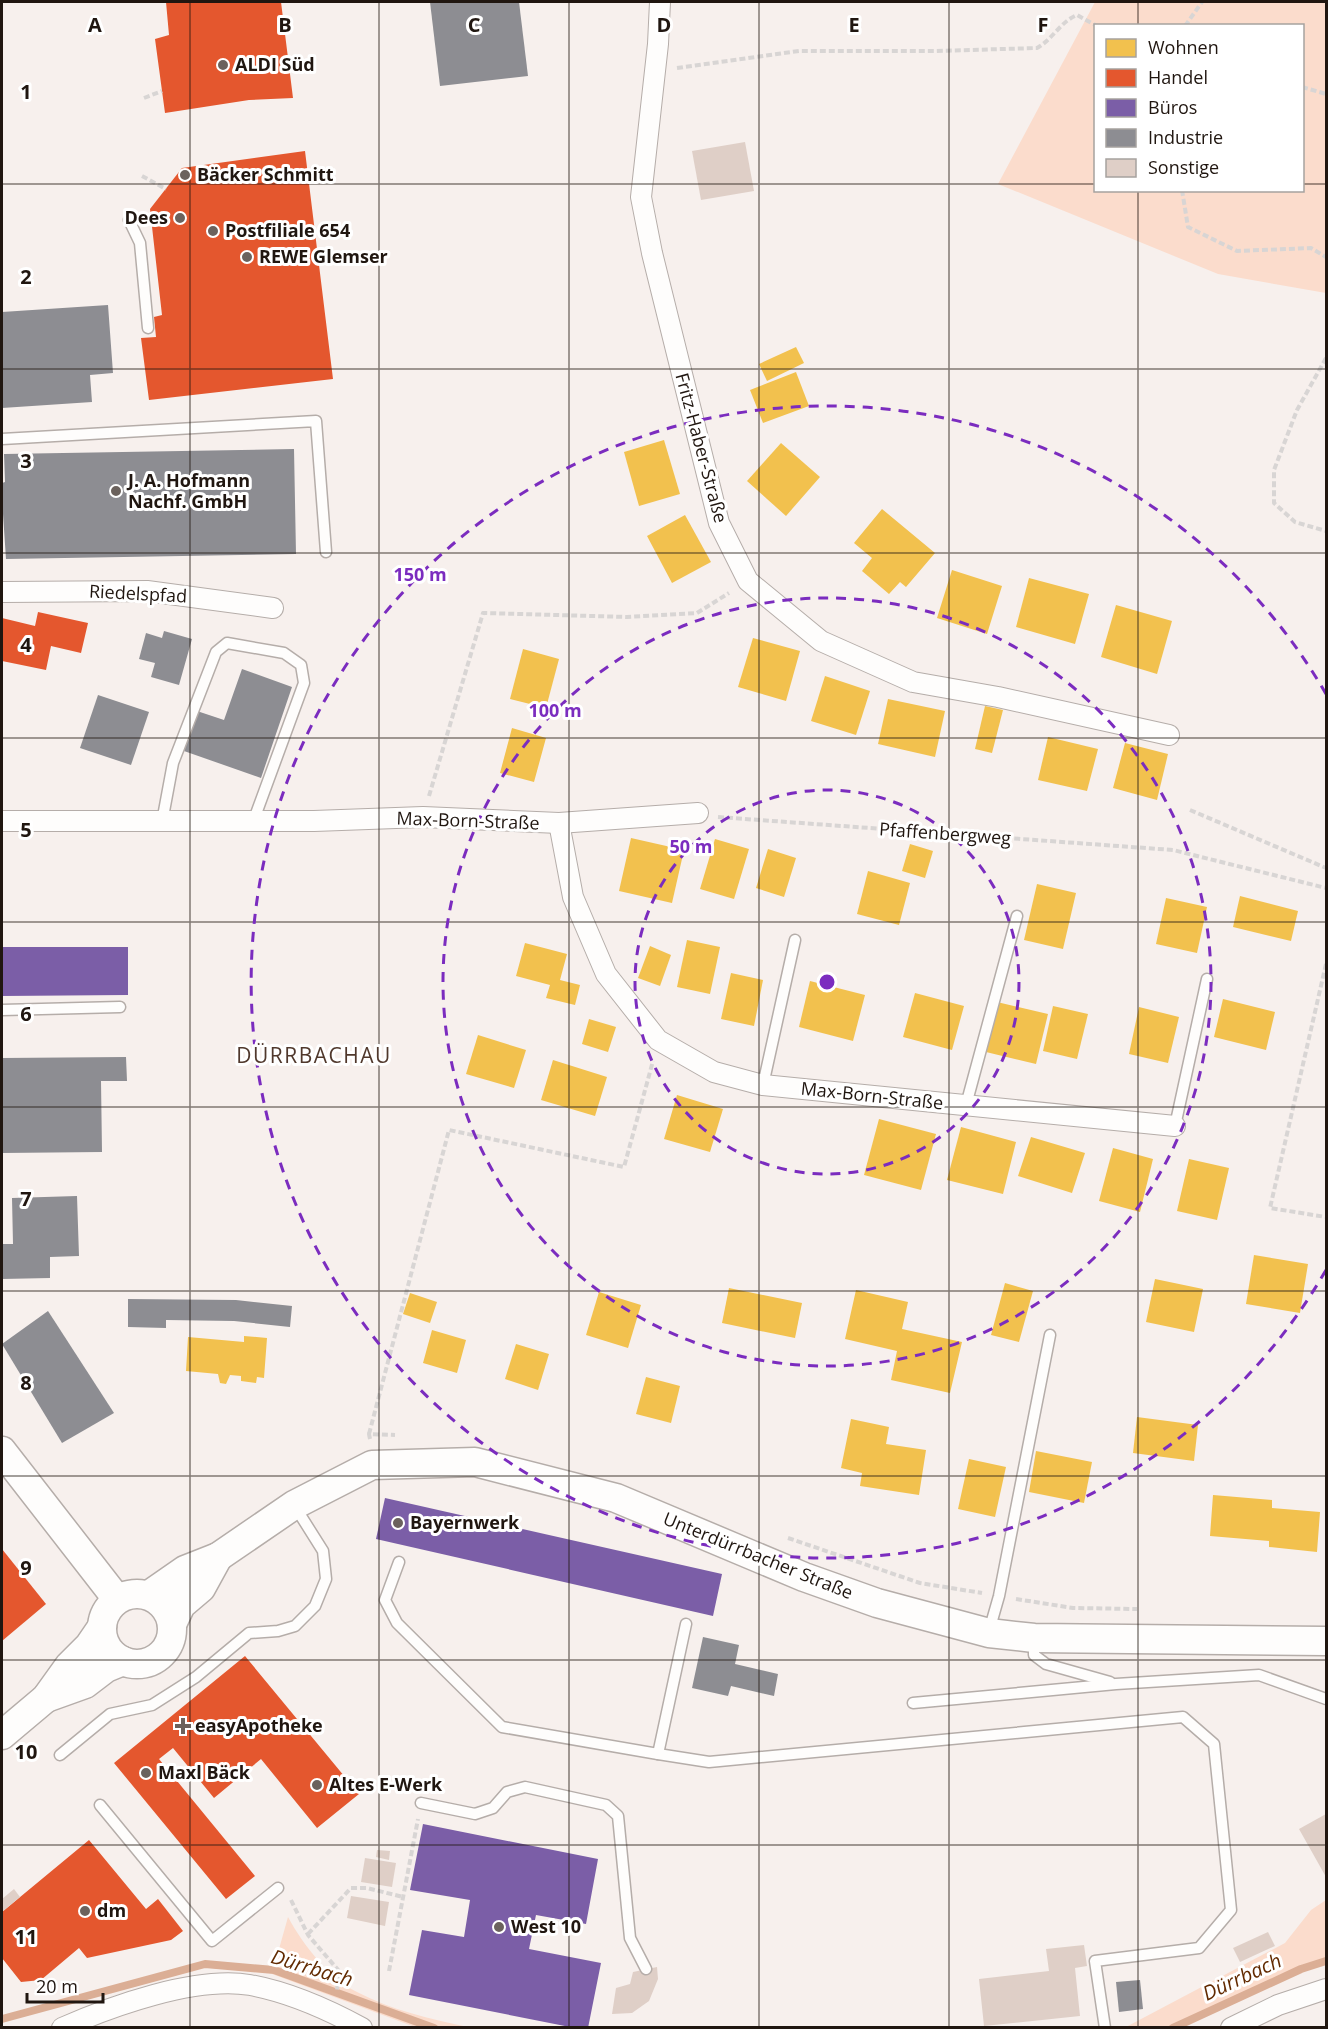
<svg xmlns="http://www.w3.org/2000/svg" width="1328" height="2029" font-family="'Open Sans',sans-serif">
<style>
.green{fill:#fbdccc;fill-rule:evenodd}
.homes{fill:#f2c14e}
.shops{fill:#e4572e}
.offices{fill:#7b5ea7}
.industry{fill:#8d8d92}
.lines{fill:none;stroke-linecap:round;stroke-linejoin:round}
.stream{stroke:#dbae95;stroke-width:8}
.building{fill:#dfcfc7}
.lane-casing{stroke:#b5ada9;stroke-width:13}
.street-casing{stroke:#b5ada9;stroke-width:22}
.secondary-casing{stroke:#b5ada9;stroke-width:31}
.path{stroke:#d8d5d4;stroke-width:4;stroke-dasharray:6 3;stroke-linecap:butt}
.lane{stroke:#fefdfc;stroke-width:10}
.street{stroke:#fefdfc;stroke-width:20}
.secondary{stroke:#fefdfc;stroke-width:28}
.grid{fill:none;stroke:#201610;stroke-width:1.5;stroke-opacity:0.55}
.ring{fill:none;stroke:#7b2cbf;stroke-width:3;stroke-dasharray:10 8}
.poi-dot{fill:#6b625d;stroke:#fff;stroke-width:2}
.labels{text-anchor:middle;stroke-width:6;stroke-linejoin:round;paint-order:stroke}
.poi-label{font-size:18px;font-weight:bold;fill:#201610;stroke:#fff;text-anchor:start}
.street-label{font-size:18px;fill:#201610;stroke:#fff}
.water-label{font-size:20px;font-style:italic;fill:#622a00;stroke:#fff}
.quarter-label{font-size:21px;letter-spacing:1.5px;fill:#50382c;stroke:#fff}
.grid-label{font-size:20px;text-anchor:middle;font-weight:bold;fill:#201610;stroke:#fff;stroke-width:6;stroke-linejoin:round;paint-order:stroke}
.centre{fill:#7b2cbf;stroke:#fff;stroke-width:3}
.ring-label{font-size:18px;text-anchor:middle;font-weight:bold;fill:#7b2cbf;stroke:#fff;stroke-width:6;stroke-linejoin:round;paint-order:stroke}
</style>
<rect width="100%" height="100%" fill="#f7f0ed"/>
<g class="green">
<path d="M 1095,2 L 1326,2 L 1326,293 L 1218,274 L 998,184 ZM 1096,26 L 1302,26 L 1302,190 L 1096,190 Z"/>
<path d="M 1326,1900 L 1326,1961 L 1301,1969 L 1173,2027 L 1126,2027 L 1285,1943 L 1311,1910 Z"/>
<path d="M 288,1917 C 303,1945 329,1978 357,1992 C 391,2010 431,2019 468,2027 L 415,2027 L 272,1974 Z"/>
</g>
<g class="homes">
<path d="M 796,347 L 804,363 L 767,381 L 759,364 Z"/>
<path d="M 796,372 L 809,406 L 763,423 L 750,390 Z"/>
<path d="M 664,440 L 680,494 L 639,506 L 624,452 Z"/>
<path d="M 781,443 L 820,477 L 786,516 L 747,481 Z"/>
<path d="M 882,509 L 935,553 L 906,587 L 900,582 L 889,594 L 862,571 L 872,558 L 854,543 Z"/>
<path d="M 685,515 L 711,562 L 672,583 L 647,536 Z"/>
<path d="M 952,570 L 1002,586 L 987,634 L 937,618 Z"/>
<path d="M 1029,578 L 1089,594 L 1075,644 L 1016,627 Z"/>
<path d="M 1116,605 L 1172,621 L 1157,674 L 1101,657 Z"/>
<path d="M 753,638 L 800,651 L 786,701 L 738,687 Z"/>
<path d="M 523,649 L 559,659 L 546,708 L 510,699 Z"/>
<path d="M 825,676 L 870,691 L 856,735 L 811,721 Z"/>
<path d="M 888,699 L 945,711 L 935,757 L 878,744 Z"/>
<path d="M 985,706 L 1003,710 L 992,753 L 975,749 Z"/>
<path d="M 512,728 L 546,738 L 534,782 L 500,773 Z"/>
<path d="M 1048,737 L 1098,749 L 1087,791 L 1038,780 Z"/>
<path d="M 1125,743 L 1168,754 L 1157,800 L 1113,788 Z"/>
<path d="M 631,838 L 684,850 L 672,903 L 619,891 Z"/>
<path d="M 715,839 L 749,849 L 734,899 L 700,889 Z"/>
<path d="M 910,844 L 933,851 L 925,878 L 902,871 Z"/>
<path d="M 768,849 L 796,858 L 784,897 L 756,888 Z"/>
<path d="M 868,871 L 910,883 L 899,925 L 857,914 Z"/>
<path d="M 1037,884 L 1076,893 L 1063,949 L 1024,940 Z"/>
<path d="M 1240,896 L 1298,911 L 1291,941 L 1233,927 Z"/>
<path d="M 1166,898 L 1207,907 L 1197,953 L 1156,944 Z"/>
<path d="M 687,940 L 720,947 L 710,994 L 677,987 Z"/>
<path d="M 525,943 L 567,954 L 560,980 L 580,985 L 575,1005 L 546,998 L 550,985 L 516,976 Z"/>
<path d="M 650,946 L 671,955 L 660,986 L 638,978 Z"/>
<path d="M 731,973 L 763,980 L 754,1026 L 721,1019 Z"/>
<path d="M 810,981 L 865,995 L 853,1041 L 799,1027 Z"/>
<path d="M 915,993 L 964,1006 L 952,1050 L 903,1037 Z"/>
<path d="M 1223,999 L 1275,1012 L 1266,1050 L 1214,1037 Z"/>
<path d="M 997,1002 L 1048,1014 L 1036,1064 L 986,1052 Z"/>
<path d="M 1053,1006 L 1088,1014 L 1077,1059 L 1043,1051 Z"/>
<path d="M 1139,1007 L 1179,1017 L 1168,1063 L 1129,1054 Z"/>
<path d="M 589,1019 L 616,1027 L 608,1052 L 582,1044 Z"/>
<path d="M 478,1035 L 526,1050 L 514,1088 L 466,1074 Z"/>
<path d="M 553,1060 L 607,1077 L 595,1116 L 541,1100 Z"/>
<path d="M 677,1095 L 723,1109 L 710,1152 L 664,1139 Z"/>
<path d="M 879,1119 L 936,1134 L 921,1190 L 864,1175 Z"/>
<path d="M 961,1127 L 1016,1142 L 1003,1194 L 947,1180 Z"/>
<path d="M 1031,1137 L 1085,1153 L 1072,1193 L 1018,1176 Z"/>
<path d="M 1113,1148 L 1153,1159 L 1140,1212 L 1099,1201 Z"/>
<path d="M 1189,1159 L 1229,1168 L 1217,1220 L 1177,1211 Z"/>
<path d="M 1254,1255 L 1308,1264 L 1300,1313 L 1246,1304 Z"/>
<path d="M 1155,1279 L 1203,1289 L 1194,1332 L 1146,1322 Z"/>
<path d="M 1005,1283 L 1033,1291 L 1019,1342 L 991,1335 Z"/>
<path d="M 729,1288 L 802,1303 L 795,1338 L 722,1323 Z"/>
<path d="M 856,1290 L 908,1302 L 902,1329 L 962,1342 L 950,1393 L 891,1380 L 897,1351 L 845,1339 Z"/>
<path d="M 599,1292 L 641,1305 L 628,1348 L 586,1335 Z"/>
<path d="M 410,1293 L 437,1302 L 430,1323 L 403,1314 Z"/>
<path d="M 432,1330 L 466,1340 L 457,1373 L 423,1363 Z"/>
<path d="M 244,1336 L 267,1338 L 264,1378 L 257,1377 L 256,1383 L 241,1381 L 241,1376 L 230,1375 L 226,1384 L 220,1383 L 218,1374 L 186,1371 L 188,1337 L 244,1342 Z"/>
<path d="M 516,1344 L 549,1354 L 538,1390 L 505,1379 Z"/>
<path d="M 646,1377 L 680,1386 L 671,1423 L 636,1414 Z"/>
<path d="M 1137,1417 L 1198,1425 L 1194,1461 L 1133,1453 Z"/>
<path d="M 851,1419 L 889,1427 L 886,1444 L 926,1450 L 919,1495 L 860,1486 L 862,1473 L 841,1468 Z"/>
<path d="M 1036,1451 L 1092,1462 L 1084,1503 L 1029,1492 Z"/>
<path d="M 969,1459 L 1006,1467 L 995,1517 L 958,1509 Z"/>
<path d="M 1213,1495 L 1272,1500 L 1272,1508 L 1320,1512 L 1317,1552 L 1269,1547 L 1269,1541 L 1210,1536 Z"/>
</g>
<g class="shops">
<path d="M 166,2 L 281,2 L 293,98 L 249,100 L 165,113 L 155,39 L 169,35 Z"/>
<path d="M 305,151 L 333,379 L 149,400 L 141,338 L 156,337 L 154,317 L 162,315 L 150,209 L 182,168 Z"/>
<path d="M 38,612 L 88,623 L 81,653 L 51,646 L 46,670 L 2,661 L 2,618 L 35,626 Z"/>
<path d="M 2,1549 L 46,1604 L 2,1641 Z"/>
<path d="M 245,1656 L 359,1794 L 317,1828 L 261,1759 L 214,1798 L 173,1748 L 159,1759 L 255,1876 L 226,1899 L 114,1763 Z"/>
<path d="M 89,1840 L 146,1909 L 158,1899 L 183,1931 L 171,1940 L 87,1958 L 79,1948 L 41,1980 L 21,1982 L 2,1958 L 2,1912 Z"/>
</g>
<g class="offices">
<path d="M 2,947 L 128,947 L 128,995 L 2,996 Z"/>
<path d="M 385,1498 L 722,1574 L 713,1616 L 376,1539 Z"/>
<path d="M 423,1824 L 598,1859 L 586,1924 L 536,1915 L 529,1949 L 601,1963 L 588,2028 L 575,2028 L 409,1995 L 422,1930 L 464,1937 L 470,1900 L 410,1890 Z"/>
</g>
<g class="industry">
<path d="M 430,2 L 519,2 L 528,76 L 440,86 Z"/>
<path d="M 108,305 L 113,373 L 90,375 L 92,402 L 2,408 L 2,312 Z"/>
<path d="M 294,449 L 296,554 L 6,559 L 2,499 L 2,483 L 5,482 L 4,454 Z"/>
<path d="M 164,631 L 192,639 L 179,685 L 151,677 L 155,663 L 139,659 L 146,633 L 162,638 Z"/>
<path d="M 242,669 L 292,687 L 261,778 L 184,751 L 197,711 L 224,720 Z"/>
<path d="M 98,695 L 149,712 L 131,765 L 80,748 Z"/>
<path d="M 126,1057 L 127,1081 L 101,1081 L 102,1152 L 2,1153 L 2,1058 Z"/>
<path d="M 77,1196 L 79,1256 L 50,1257 L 50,1278 L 2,1279 L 2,1244 L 13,1244 L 12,1198 Z"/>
<path d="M 128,1299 L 236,1300 L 292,1306 L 290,1327 L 234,1321 L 166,1320 L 166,1328 L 128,1327 Z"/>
<path d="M 48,1311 L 114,1413 L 62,1443 L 2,1344 Z"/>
<path d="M 703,1637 L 739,1645 L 735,1664 L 778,1674 L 774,1696 L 731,1686 L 728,1696 L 692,1688 Z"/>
<path d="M 1140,1980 L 1143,2009 L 1119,2012 L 1116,1982 Z"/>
</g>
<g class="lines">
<g class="stream">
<path d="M 2,2019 L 205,1964 L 274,1970 L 434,2028"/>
<path d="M 1173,2028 L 1301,1969 L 1326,1961"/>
</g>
</g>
<g class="building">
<path d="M 745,142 L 754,191 L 701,200 L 692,151 Z"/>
<path d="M 1326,1814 L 1326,1877 L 1299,1829 Z"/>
<path d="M 377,1850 L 390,1851 L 389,1860 L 376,1857 Z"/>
<path d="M 365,1858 L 396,1863 L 392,1887 L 361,1882 Z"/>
<path d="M 14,1889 L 20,1897 L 2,1912 L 2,1899 Z"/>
<path d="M 351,1896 L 389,1902 L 385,1926 L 347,1918 Z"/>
<path d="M 1268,1932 L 1275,1946 L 1240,1962 L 1233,1948 Z"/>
<path d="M 1084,1945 L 1087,1966 L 1075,1968 L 1080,2016 L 984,2026 L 979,1979 L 1049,1971 L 1046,1949 Z"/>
<path d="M 657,1967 L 658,1979 L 649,2001 L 632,2013 L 612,2014 L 616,1988 L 630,1984 L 633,1972 Z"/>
</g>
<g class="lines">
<g class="lane-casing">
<g id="lane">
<path d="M 129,220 L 140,243 L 148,328"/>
<path d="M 2,439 L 316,421 L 326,552"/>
<path d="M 162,822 L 173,763 L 216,652 L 227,643 L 284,653 L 301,665 L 304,683 L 253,822"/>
<path d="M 2,1010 L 120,1007"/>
<path d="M 763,1085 L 795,940"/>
<path d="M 966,1105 L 1017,916"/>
<path d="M 1175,1126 L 1207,979"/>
<path d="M 399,1562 L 385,1600 L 397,1623 L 502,1727 L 658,1754 L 686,1624"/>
<path d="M 989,1631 L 999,1596 L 1050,1335"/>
<path d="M 1034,1638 L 1034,1655 L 1046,1664 L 1110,1682"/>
<path d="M 913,1703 L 1116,1684 L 1259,1675 L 1326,1699"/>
<path d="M 658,1754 L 709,1762 L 1183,1717 L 1214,1744 L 1231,1910 L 1199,1948 L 1095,1961 L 1105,2028"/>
<path d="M 60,1755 L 110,1714 L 152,1705 L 196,1677 L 249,1633 L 278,1631 L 295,1626 L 315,1606 L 326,1579 L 323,1551 L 294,1505"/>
<path d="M 421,1803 L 475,1814 L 493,1808 L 507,1792 L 525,1787 L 606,1805 L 618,1816 L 630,1938 L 646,1969"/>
<path d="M 100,1805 L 212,1941 L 278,1888"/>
</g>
</g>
<g class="street-casing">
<g id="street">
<path d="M 660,2 L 658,44 L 641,197 L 652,253 L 719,523 L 748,581 L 821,641 L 913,682 L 998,697 L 1169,735"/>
<path d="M 2,592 L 147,591 L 273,608"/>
<path d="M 2,821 L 314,821 L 423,817 L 559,823 L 698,813"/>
<path d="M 559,823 L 573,897 L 606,974 L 658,1040 L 714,1072 L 763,1085 L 1175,1126"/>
<path d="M 62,2028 C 112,2006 195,1976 250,1985 C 289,1992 327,2009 362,2028"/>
<path d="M 1231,2028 L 1278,2005 L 1326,1989"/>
</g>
</g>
<g class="secondary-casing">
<g id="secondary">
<path d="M 2,1451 L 117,1599"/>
<circle cx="137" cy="1629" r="35"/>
<path d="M 149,1595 L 185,1570 L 218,1557 L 294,1505 L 372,1465 L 475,1462 L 616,1498 L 804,1577 L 877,1603 L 989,1633 L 1034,1638 L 1326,1641"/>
<path d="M 172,1624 L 181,1605 L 201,1588 L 218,1557"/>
<path d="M 46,1698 L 85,1684 L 106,1668 L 123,1661"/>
<path d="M 2,1735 L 46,1698 L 69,1666 L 89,1646 L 102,1627"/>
</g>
</g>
<g class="path">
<path d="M 1185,26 L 1202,2"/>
<path d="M 677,68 L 799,51 L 936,51 L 1037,48 C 1053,39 1060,22 1077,15 L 1097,26"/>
<path d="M 1302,87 L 1326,94"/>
<path d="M 144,98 L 162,91"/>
<path d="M 142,176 L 166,189"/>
<path d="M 1182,190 L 1188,227 L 1237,251 L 1311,248 L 1326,257"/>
<path d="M 1326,358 L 1297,410 L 1274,470 L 1274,503 L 1295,522 L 1326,531"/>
<path d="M 429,796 L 483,613 L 627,617 L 697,613 L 729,593"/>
<path d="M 1190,810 L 1326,868"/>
<path d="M 718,817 L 1173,850 L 1326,888"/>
<path d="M 1326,964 L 1270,1208 L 1326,1217"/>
<path d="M 369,1434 L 449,1130 L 624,1167 L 653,1061"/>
<path d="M 370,1439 L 369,1434 L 395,1435"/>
<path d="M 788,1538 L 920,1583 L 982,1593"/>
<path d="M 1016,1599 L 1073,1608 L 1137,1609"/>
<path d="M 291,1900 L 308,1935 L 339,1971 L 337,1990"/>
<path d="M 308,1934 L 351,1888 L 367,1888 L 403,1897"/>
<path d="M 389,1971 L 418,1819"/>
</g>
<use href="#lane" class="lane"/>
<use href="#street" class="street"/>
<use href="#secondary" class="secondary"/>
</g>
<path class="grid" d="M 190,2 L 190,2028M 379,2 L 379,2028M 569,2 L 569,2028M 759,2 L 759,2028M 949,2 L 949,2028M 1138,2 L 1138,26M 2,184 L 1096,184M 1302,184 L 1326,184M 1138,190 L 1138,2028M 2,369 L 1326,369M 2,553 L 1326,553M 2,738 L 1326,738M 2,922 L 1326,922M 2,1107 L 1326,1107M 2,1291 L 1326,1291M 2,1476 L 1326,1476M 2,1660 L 1326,1660M 2,1845 L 1326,1845"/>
<g class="ring">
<circle cx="827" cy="982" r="192"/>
<circle cx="827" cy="982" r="384"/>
<path d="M1326 1270A576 576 0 1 1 1326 694"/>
</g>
<g class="poi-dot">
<circle cx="223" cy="65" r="6"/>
<circle cx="185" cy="175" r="6"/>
<circle cx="180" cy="218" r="6"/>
<circle cx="213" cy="231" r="6"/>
<circle cx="247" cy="257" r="6"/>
<circle cx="116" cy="491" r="6"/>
<circle cx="398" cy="1523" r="6"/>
<path d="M180 1717h6v6h6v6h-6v6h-6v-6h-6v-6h6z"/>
<circle cx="146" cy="1773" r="6"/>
<circle cx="317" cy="1785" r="6"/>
<circle cx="85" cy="1911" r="6"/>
<circle cx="499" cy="1927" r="6"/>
</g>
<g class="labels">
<g class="poi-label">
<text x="235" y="71">ALDI Süd</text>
<text x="197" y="181">Bäcker Schmitt</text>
<text x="168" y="224" text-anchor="end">Dees</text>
<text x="225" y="237">Postfiliale 654</text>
<text x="259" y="263">REWE Glemser</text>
<text x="128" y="487">J. A. Hofmann<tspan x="128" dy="21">Nachf. GmbH</tspan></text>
<text x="410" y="1529">Bayernwerk</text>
<text x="195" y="1732">easyApotheke</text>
<text x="158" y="1779">Maxl Bäck</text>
<text x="329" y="1791">Altes E-Werk</text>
<text x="97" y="1917">dm</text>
<text x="511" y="1933">West 10</text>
</g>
<g class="street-label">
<text transform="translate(701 448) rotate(75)" y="6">Fritz-Haber-Straße</text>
<text transform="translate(138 594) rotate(3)" y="6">Riedelspfad</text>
<text transform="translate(468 821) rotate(2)" y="6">Max-Born-Straße</text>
<text transform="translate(945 834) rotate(4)" y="6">Pfaffenbergweg</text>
<text transform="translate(872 1096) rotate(6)" y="6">Max-Born-Straße</text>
<text transform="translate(758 1556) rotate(22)" y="6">Unterdürrbacher Straße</text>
</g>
<g class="water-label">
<text transform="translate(312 1968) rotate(17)" y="7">Dürrbach</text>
<text transform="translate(1242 1977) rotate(-25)" y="7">Dürrbach</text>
</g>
<g class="quarter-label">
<text x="314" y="1063">DÜRRBACHAU</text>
</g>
</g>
<g class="grid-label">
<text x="95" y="32">A</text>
<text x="285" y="32">B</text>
<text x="474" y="32">C</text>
<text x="664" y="32">D</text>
<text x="854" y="32">E</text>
<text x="1043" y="32">F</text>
<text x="26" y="99">1</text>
<text x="26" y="284">2</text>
<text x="26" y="468">3</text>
<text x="26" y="652">4</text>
<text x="26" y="837">5</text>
<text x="26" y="1021">6</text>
<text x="26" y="1206">7</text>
<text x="26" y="1390">8</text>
<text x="26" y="1575">9</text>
<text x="26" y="1759">10</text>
<text x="26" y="1944">11</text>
</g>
<circle cx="827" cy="982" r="9" class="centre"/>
<g class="ring-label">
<text x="420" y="581">150 m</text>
<text x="555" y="717">100 m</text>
<text x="691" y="853">50 m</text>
</g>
<rect width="1328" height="2029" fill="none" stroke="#201610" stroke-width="6"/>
<rect x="1094" y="24" width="210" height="168" fill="#ffffff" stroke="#a6a29f" stroke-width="1.5"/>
<rect x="1106" y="39" width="30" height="18" fill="#f2c14e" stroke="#a6a29f" stroke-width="1.5"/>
<text x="1148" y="54" font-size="18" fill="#201610">Wohnen</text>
<rect x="1106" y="69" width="30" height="18" fill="#e4572e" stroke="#a6a29f" stroke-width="1.5"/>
<text x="1148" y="84" font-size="18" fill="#201610">Handel</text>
<rect x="1106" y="99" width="30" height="18" fill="#7b5ea7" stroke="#a6a29f" stroke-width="1.5"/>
<text x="1148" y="114" font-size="18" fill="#201610">Büros</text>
<rect x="1106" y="129" width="30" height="18" fill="#8d8d92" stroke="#a6a29f" stroke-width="1.5"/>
<text x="1148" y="144" font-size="18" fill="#201610">Industrie</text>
<rect x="1106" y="159" width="30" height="18" fill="#dfcfc7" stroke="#a6a29f" stroke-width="1.5"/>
<text x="1148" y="174" font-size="18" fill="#201610">Sonstige</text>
<path d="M27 1993v9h76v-9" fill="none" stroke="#201610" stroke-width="3"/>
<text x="36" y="1993" font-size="18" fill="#201610" stroke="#ffffff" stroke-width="4.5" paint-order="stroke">20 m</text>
</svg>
